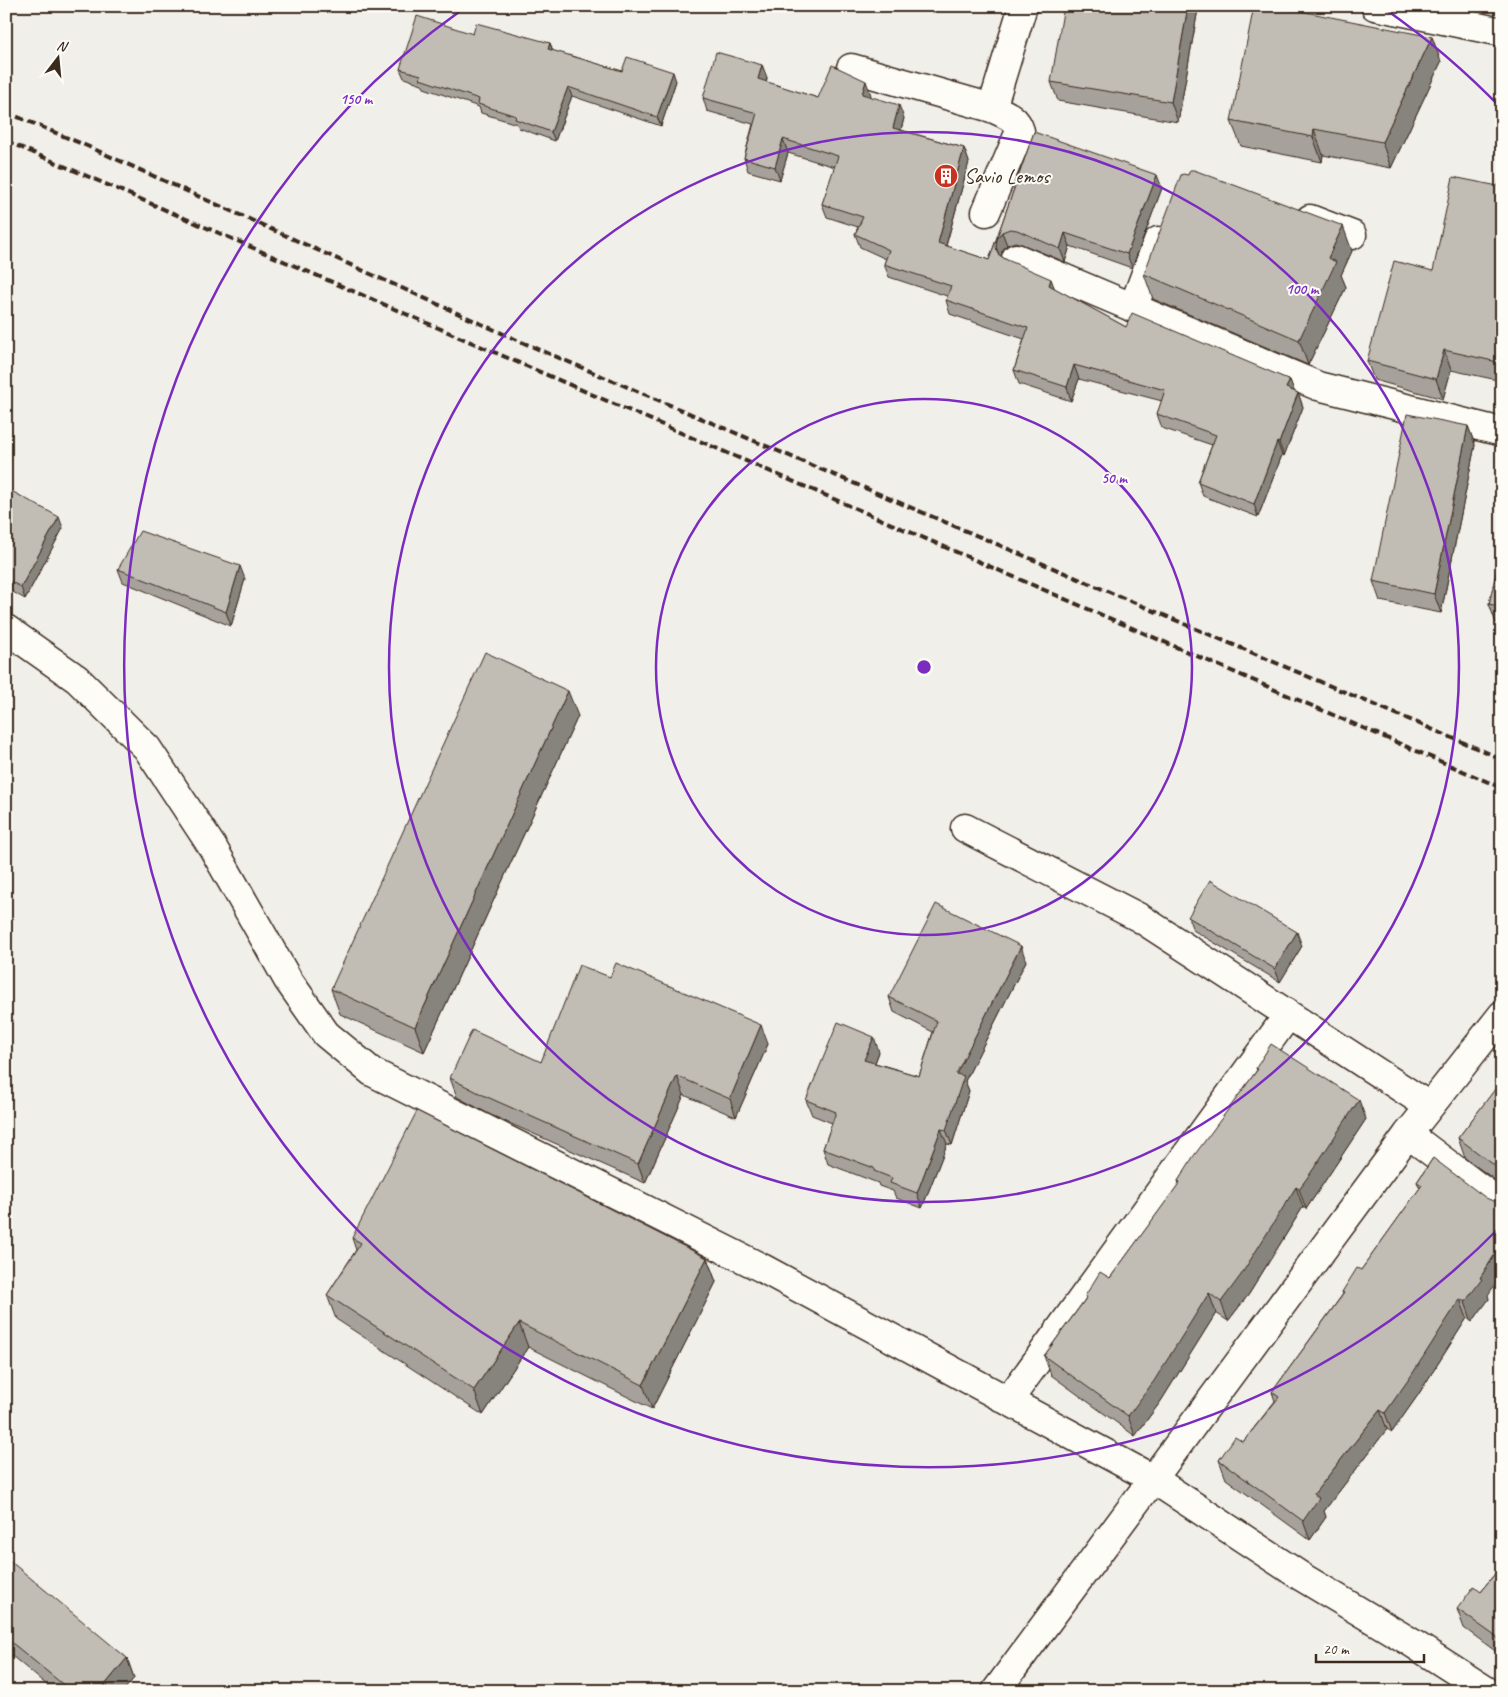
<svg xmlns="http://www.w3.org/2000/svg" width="1508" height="1697" font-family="Caveat,sans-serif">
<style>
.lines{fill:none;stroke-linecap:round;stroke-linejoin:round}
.minor-casing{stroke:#3b2a1e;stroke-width:31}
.minor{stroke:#fdfcf7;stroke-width:28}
.rail{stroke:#3b2a1e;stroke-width:4;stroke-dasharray:8 4;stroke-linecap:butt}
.wall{fill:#a6a29b;stroke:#3b2a1e}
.shaded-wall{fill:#87847e;stroke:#3b2a1e}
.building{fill:#c1bcb4;stroke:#3b2a1e}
.ring{fill:none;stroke:#7b2cbf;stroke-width:2.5}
.labels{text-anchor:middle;stroke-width:4;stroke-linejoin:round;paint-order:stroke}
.poi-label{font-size:21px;fill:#3b2a1e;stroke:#fdfcf7;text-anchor:start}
.centre{fill:#7b2cbf;stroke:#fdfcf7;stroke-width:2.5}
.ring-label{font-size:15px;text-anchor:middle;font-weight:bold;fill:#7b2cbf;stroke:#fdfcf7;stroke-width:4;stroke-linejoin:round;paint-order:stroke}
</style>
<rect width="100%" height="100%" fill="#f1efea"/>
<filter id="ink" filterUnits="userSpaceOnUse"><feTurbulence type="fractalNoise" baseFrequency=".02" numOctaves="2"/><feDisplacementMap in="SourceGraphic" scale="10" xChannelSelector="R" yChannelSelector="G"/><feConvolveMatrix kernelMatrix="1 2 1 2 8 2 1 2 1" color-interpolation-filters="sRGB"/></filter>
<g filter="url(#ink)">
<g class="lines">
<g class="minor-casing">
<g id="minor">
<path d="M 1375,6 L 1502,32"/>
<path d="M 851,68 L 992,108 C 1005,114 1016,117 1020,131 L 986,212"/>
<path d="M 992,108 L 1023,6"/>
<path d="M 1310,219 L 1352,235"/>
<path d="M 1016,258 L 1318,386 L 1502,432"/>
<path d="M 1133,308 L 1158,241"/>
<path d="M 6,629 L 77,679 L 147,748 L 213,848 L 288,980 L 326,1034 L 372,1072 L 762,1268 L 1153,1479 L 1302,1577 L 1409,1641 L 1487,1691"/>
<path d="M 965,828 L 1140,918 L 1429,1106"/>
<path d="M 1408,1134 L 1502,1205"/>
<path d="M 1008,1401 L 1288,1015"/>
<path d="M 996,1691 L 1408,1134 L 1502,1015"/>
</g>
</g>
<use href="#minor" class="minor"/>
<g class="rail">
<path d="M 6,112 L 87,146 L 517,340 L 1502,759"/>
<path d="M 6,141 L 1502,788"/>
</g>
</g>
<g class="wall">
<path d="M 1198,9 L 1178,122 L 1058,101 L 1051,82 Z"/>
<path d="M 473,34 L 550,43 L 553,51 L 622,71 L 676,81 L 661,126 L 572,96 L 555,141 L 519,128 L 517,124 L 481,113 L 479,107 L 424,88 L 422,84 L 404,78 L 400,69 Z"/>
<path d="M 1432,37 L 1441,62 L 1391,168 L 1323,155 L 1322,162 L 1241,146 L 1231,121 Z"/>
<path d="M 762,65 L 767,78 L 766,82 L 818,98 L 871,95 L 870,96 L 904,118 L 901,130 L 964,148 L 969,162 L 946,246 L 989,260 L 1034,132 L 1162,188 L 1132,268 L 1070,246 L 1065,262 L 1022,244 L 1015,242 L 1007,245 L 1002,251 L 1001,256 L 1005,259 L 1054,288 L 1126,327 L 1290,380 L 1294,392 L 1298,393 L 1303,407 L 1284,456 L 1282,455 L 1258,517 L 1203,496 L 1198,482 L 1212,445 L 1162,428 L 1157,414 L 1162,401 L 1079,379 L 1071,401 L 1019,384 L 1014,370 L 1024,339 L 950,314 L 946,300 L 947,296 L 889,277 L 884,264 L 886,259 L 860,247 L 855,234 L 858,227 L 827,217 L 822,204 L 835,167 L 788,153 L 780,180 L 748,171 L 744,158 L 753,124 L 707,111 L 703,98 Z"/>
<path d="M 1502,168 L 1502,381 L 1451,370 L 1443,399 L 1374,380 L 1367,361 L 1498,186 Z"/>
<path d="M 1352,251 L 1341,275 L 1346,287 L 1308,365 L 1153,299 L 1144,274 Z"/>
<path d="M 1468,426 L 1475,445 L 1441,613 L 1380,601 L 1373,581 Z"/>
<path d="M 6,488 L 63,528 L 25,599 L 6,588 Z"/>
<path d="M 1502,547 L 1502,625 L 1496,623 L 1489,604 Z"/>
<path d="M 118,569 L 245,579 L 231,626 L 123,582 Z"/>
<path d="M 578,716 L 424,1052 L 340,1014 L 331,989 Z"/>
<path d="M 1188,917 L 1302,946 L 1280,982 L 1193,930 Z"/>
<path d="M 1026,961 L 965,1081 L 969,1091 L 952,1145 L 947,1144 L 922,1208 L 896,1198 L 893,1191 L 879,1186 L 878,1183 L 828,1164 L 823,1149 L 832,1123 L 812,1115 L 806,1100 L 879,1052 L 875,1063 L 919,1076 L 933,1032 L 894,1012 L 889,997 Z"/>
<path d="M 768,1044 L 736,1117 L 684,1095 L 645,1183 L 491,1115 L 457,1097 L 450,1078 L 541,1062 Z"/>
<path d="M 1256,1068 L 1366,1119 L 1317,1193 L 1306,1209 L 1303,1207 L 1249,1294 L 1228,1321 L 1216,1313 L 1161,1401 L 1135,1436 L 1051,1375 L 1044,1356 L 1086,1298 L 1085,1296 L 1110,1278 L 1179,1184 L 1178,1181 L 1257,1070 Z"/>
<path d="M 1502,1069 L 1502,1185 L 1465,1158 L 1458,1138 L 1497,1087 L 1495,1081 Z"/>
<path d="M 1433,1158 L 1489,1299 L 1472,1322 L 1467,1318 L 1418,1395 L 1392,1432 L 1387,1429 L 1324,1511 L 1326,1517 L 1310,1540 L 1226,1479 L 1219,1460 L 1243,1442 L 1275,1401 L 1272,1392 L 1343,1294 L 1342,1292 L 1361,1270 L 1420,1188 L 1417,1182 Z"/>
<path d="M 352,1238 L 707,1258 L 716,1282 L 652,1409 L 528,1347 L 483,1415 L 336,1319 L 327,1295 L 356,1250 Z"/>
<path d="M 1502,1565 L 1502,1656 L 1464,1628 L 1457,1609 L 1481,1591 Z"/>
<path d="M 6,1566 L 127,1658 L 134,1678 L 123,1691 L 54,1691 L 6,1651 Z"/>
</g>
<g class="shaded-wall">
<path d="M 1188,6 L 1197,6 L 1198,9 L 1178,122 L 1171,102 Z"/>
<path d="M 1432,37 L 1441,62 L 1391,168 L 1382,142 Z"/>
<path d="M 550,43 L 553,52 L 548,49 Z"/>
<path d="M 762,65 L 767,78 L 763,92 L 758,79 Z"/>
<path d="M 673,72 L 676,81 L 661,126 L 657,117 Z"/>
<path d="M 866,81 L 871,95 L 866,107 L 862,94 Z"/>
<path d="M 568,87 L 572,96 L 555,141 L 551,132 Z"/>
<path d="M 899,105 L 904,118 L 898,141 L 893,128 Z"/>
<path d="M 1314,129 L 1323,155 L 1322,162 L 1313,137 Z"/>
<path d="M 783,139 L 788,153 L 780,180 L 775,167 Z"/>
<path d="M 964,148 L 969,162 L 943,256 L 938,243 Z"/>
<path d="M 1157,175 L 1162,188 L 1132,268 L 1127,254 Z"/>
<path d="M 1343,226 L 1352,251 L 1341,275 L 1346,287 L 1308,365 L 1299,340 L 1328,258 Z"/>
<path d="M 1002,232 L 1007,245 L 1002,251 L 1001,260 L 996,247 L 997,238 Z"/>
<path d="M 1065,233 L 1070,246 L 1065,262 L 1060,249 Z"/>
<path d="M 1051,279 L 1056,292 L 1049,285 Z"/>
<path d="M 1444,350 L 1451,370 L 1443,399 L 1436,379 Z"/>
<path d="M 1074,365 L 1079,379 L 1071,401 L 1067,387 Z"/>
<path d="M 1290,380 L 1295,393 L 1286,388 Z"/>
<path d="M 1298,393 L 1303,407 L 1284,456 L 1279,443 Z"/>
<path d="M 1468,426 L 1475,445 L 1441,613 L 1434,594 Z"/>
<path d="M 1277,442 L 1282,455 L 1258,517 L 1254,504 Z"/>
<path d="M 59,517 L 63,528 L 25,599 L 21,587 Z"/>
<path d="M 240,566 L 245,579 L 231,626 L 226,612 Z"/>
<path d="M 568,691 L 578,716 L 424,1052 L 415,1027 Z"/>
<path d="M 1297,932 L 1302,946 L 1280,982 L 1275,969 Z"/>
<path d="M 1021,946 L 1026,961 L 965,1081 L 969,1091 L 952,1145 L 946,1130 L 956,1074 Z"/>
<path d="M 761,1025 L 768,1044 L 736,1117 L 730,1099 Z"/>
<path d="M 874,1037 L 879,1052 L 870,1075 L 864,1060 Z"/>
<path d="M 677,1076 L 684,1095 L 645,1183 L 638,1164 Z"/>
<path d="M 1359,1100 L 1366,1119 L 1317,1193 L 1306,1209 L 1299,1189 Z"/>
<path d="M 941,1129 L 947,1144 L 922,1208 L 917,1193 Z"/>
<path d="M 1296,1187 L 1303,1207 L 1249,1294 L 1228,1321 L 1221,1302 Z"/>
<path d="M 1502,1243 L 1502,1274 L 1488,1295 L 1489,1299 L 1472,1322 L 1465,1302 Z"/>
<path d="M 707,1258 L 716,1282 L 652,1409 L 643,1385 Z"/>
<path d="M 1209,1293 L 1216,1313 L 1161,1401 L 1135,1436 L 1128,1416 Z"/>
<path d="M 1460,1299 L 1467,1318 L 1418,1395 L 1392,1432 L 1385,1413 Z"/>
<path d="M 519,1323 L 528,1347 L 483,1415 L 474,1390 Z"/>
<path d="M 1380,1410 L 1387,1429 L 1324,1511 L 1326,1517 L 1310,1540 L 1303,1521 L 1314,1494 Z"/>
<path d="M 127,1658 L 134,1678 L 123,1691 L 100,1691 Z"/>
</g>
<g class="building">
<path d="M 1064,6 L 1188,6 L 1171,102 L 1051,82 Z"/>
<path d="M 1254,6 L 1275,6 L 1432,37 L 1382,142 L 1314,129 L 1313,137 L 1231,121 Z"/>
<path d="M 417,16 L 473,34 L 476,23 L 550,43 L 548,49 L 622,71 L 627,57 L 673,72 L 657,117 L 568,87 L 551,132 L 515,119 L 516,116 L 478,104 L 479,99 L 420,79 L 421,75 L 400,69 Z"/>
<path d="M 716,52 L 762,65 L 758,79 L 818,98 L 832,65 L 866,81 L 862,94 L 899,105 L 893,128 L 964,148 L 938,243 L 989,260 L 1034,132 L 1157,175 L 1127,254 L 1065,233 L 1060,249 L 1017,230 L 1010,229 L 1002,232 L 997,238 L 996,247 L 998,254 L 1005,259 L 1051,279 L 1049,285 L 1126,327 L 1132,313 L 1290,380 L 1286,388 L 1298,393 L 1279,443 L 1277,442 L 1254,504 L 1198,482 L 1216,435 L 1157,414 L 1165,390 L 1074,365 L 1067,387 L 1014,370 L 1028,328 L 946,300 L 951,286 L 884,264 L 889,250 L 855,234 L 863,217 L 822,204 L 838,156 L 783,139 L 775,167 L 744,158 L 757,113 L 703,98 Z"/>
<path d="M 1502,168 L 1502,363 L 1444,350 L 1436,379 L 1367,361 L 1394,261 L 1433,271 L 1453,177 L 1498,186 Z"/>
<path d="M 1190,170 L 1194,170 L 1343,226 L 1328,258 L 1336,262 L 1299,340 L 1144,274 L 1181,175 L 1183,174 L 1188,175 Z"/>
<path d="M 1407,414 L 1468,426 L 1434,594 L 1373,581 Z"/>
<path d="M 6,488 L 59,517 L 21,587 L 6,579 L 6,540 L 8,538 L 6,537 Z"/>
<path d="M 140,531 L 240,566 L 226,612 L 118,569 Z"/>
<path d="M 1502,547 L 1502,607 L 1489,604 Z"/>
<path d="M 485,652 L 568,691 L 415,1027 L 331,989 Z"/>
<path d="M 1210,880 L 1297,932 L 1275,969 L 1188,917 Z"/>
<path d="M 936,904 L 1021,946 L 956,1074 L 964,1076 L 946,1130 L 941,1129 L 917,1193 L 890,1183 L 892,1178 L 874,1171 L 874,1168 L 823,1149 L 836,1112 L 806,1100 L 838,1022 L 874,1037 L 864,1060 L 919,1076 L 937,1021 L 889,997 Z"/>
<path d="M 616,963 L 761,1025 L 730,1099 L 677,1076 L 638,1164 L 485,1096 L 450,1078 L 472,1030 L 541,1062 L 579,965 L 610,977 Z"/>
<path d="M 1271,1044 L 1359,1100 L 1310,1174 L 1299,1189 L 1296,1187 L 1241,1275 L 1221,1302 L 1209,1293 L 1154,1381 L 1128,1416 L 1044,1356 L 1087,1297 L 1085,1296 L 1100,1272 L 1110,1278 L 1180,1182 L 1178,1181 L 1193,1157 L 1258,1069 L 1256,1068 Z"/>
<path d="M 1502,1069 L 1502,1171 L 1458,1138 L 1499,1084 L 1495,1081 Z"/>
<path d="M 417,1111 L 707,1258 L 643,1385 L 519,1323 L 474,1390 L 327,1295 L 361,1243 L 352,1238 Z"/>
<path d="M 1433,1158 L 1486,1198 L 1493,1201 L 1501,1200 L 1502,1199 L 1502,1243 L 1480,1278 L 1482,1279 L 1465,1302 L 1460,1299 L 1411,1376 L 1385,1413 L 1380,1410 L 1314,1494 L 1319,1498 L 1303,1521 L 1219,1460 L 1235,1437 L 1243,1442 L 1279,1397 L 1272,1392 L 1344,1293 L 1342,1292 L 1357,1268 L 1361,1270 L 1422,1185 L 1417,1182 Z"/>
<path d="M 10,1561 L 127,1658 L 100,1691 L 71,1691 L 6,1638 L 6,1566 Z"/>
<path d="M 1502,1565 L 1502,1641 L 1457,1609 L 1474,1586 L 1481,1591 Z"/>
</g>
</g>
<g class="ring">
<circle cx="924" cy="667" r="268"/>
<circle cx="924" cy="667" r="535"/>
<path d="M1502 1225A803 803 0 1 1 463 9M1385 9A803 803 0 0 1 1502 109"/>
</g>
<defs>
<g id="building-disc" transform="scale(1.25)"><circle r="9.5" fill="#c8321e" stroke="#fdfcf7"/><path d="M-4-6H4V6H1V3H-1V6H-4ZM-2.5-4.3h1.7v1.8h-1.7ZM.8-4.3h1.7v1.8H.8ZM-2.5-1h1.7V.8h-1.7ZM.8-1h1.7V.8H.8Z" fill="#fff"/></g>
</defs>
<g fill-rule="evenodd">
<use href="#building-disc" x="946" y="176"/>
</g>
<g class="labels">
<g class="poi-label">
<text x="964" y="183">Savio Lemos</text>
</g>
</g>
<circle cx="924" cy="667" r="8" class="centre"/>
<g class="ring-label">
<text x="356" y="104">150 m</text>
<text x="1302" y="294">100 m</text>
<text x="1114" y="483">50 m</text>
</g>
<rect width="1508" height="1697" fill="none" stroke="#fdfcf7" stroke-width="25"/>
<rect x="12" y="12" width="1483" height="1672" fill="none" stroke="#3b2a1e" stroke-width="2" filter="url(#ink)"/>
<g transform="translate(58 58) rotate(16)" stroke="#fdfcf7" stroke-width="4" paint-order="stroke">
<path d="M0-4L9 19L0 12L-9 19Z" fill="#3b2a1e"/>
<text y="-8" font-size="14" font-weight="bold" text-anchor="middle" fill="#3b2a1e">N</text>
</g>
<path d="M1316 1654v8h108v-8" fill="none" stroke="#3b2a1e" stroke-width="2.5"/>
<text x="1323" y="1654" font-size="15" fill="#3b2a1e" stroke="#fdfcf7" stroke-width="4" paint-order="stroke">20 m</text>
</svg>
